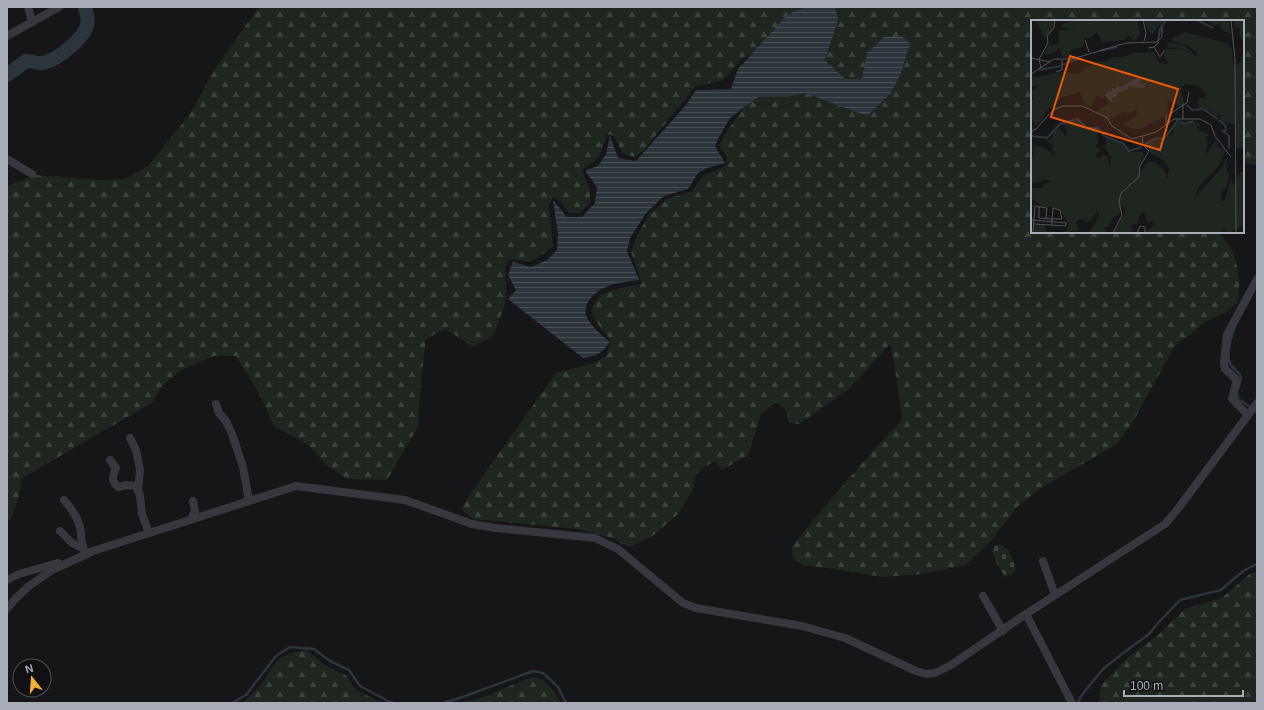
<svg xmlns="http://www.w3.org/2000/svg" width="1264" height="710" font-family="Arial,sans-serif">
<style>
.forest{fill:url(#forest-firs)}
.cemetery{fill:url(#cemetery-stones)}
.water{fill:url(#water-rules)}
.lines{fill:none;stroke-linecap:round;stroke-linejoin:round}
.stream{stroke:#2c353c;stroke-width:2.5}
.river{stroke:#2c353c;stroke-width:14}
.minor{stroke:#37383d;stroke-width:8}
.inset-river{fill:none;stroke:#2c353c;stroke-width:2}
.inset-road{fill:none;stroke:#505258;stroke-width:1}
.view{fill:#e8590c;fill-opacity:0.15;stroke:#e8590c;stroke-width:2}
.inset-edge{fill:none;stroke:#a8adb8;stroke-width:2}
</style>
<defs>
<pattern id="forest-firs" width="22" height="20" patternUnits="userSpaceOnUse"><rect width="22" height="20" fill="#1e261f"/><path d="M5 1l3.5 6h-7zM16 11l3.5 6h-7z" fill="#3c433d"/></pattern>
<pattern id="cemetery-stones" width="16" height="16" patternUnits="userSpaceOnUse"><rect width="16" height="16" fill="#1e261f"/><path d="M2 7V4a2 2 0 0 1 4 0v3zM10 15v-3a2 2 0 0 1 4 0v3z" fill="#3c433d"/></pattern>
<pattern id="water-rules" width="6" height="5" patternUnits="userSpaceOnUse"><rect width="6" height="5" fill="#2c353c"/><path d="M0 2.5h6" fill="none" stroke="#485056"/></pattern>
</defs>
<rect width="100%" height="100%" fill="#161618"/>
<g class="forest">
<path d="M 259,7 L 1257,7 L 1257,165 L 1250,164 L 1243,161 L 1243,21 L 1032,21 L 1032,232 L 1219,232 C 1223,238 1229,244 1232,250 C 1239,267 1240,283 1238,301 L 1228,311 L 1205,322 L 1174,347 L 1134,420 L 1117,444 L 1038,490 L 1016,508 L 991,541 L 965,565 L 923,574 L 882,577 L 828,568 L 803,565 L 793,559 L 792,547 C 827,503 863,461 902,420 L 894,361 L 890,344 L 848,390 L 799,424 L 789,423 L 787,412 L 776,402 L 761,414 L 748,455 L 722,470 L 715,462 L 703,467 L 695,476 L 694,488 L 678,514 L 654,535 L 629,547 L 612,538 L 578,529 L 473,519 L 461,509 L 481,479 L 556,373 L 594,363 L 606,356 L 611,341 L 593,318 L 592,307 L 600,295 L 620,288 L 642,284 L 631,252 L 636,238 L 649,214 L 667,199 L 692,191 L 704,175 L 726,166 L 727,157 L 719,146 C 733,117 756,95 777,71 L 770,45 L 743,58 L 723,80 L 695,87 L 643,151 L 634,157 L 622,153 L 614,136 L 607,134 C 604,144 602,154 595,161 C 589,166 587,164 582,171 L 590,189 L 590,203 L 580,213 L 569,213 L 561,202 L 553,197 L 549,204 L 553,246 L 543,254 L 530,262 L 509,259 L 505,268 L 506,284 L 505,304 L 494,334 L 474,347 L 445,329 L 426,339 L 421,379 L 418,427 L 387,480 L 347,479 L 328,466 L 307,444 L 274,426 L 259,393 L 236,356 L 214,356 L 181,370 L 162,386 L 152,403 L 22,478 L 18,499 L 11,519 L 7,520 L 7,186 L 36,175 L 99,180 L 125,179 L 148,166 L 190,114 L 216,67 Z"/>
<path d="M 1257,572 L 1257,703 L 1099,703 L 1101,685 L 1127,658 L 1157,636 L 1185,609 L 1222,598 L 1251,573 Z"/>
<path d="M 307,650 L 323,664 L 347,676 L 356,690 L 383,703 L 243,703 L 260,686 L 277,660 L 291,653 Z"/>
<path d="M 532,677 L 543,680 L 554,691 L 561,703 L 461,703 L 483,697 Z"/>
</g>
<path class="cemetery" d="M 1001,544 L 1009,551 L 1016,566 L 1014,573 L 1005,577 L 997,564 L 992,551 L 995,545 Z"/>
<path class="water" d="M 805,7 L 835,7 L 838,19 L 825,60 L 845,79 L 862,79 L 867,53 L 884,37 L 901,36 L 910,43 L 901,73 L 891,93 L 867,116 L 805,93 L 786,97 L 758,97 L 730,118 L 719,137 L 715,146 L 725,163 L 707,168 L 698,173 L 688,189 L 664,196 L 646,213 L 630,238 L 627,251 L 639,280 C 629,282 616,282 606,287 C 596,291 583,302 586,315 C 588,323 603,337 610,342 C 601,354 597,356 583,358 L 508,299 L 516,290 L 508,275 L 513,262 L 531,267 L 547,260 L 557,250 L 558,234 L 553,200 L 567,217 L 582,217 L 595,203 L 597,187 L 586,172 L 586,170 L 598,166 L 606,154 L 610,136 L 618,158 L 636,161 L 686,105 L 696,90 L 731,89 L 738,69 L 788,14 Z"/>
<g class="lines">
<g class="stream">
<path d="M 1234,329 C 1231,338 1227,352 1229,361 C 1234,375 1246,368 1238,389"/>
<path d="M 1237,393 L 1238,399 L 1257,411"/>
<path d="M 232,703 L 246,695 L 276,656 L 290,647 L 314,649 L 330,661 L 349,670 L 360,686 L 390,702 L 394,703"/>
<path d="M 443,703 L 460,698 L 533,671 L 543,673 L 558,687 L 566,703"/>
<path d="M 1078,703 L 1081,696 L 1103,669 L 1122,654 L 1149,634 L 1158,623 L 1180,600 L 1221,590 L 1243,571 L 1257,564"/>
</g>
<path class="river" d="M 7,75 L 26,61 C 32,60 36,64 41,63 C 54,63 85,38 87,25 C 89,19 86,13 85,7"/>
<g class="minor">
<path d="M 28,7 L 32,22"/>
<path d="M 7,36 L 59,7"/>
<path d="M 7,159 L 32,174"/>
<path d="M 216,404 L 219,413 L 226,421 L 232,434 L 243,467 L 249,501"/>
<path d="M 1248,415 L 1232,399 L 1236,383 L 1235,378 L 1225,369 L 1224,363 L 1227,335 L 1257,279"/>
<path d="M 130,438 L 136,450 L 140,469 L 138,491"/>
<path d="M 110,460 L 116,468 C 112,477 111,480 118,487 L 126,485 L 136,486 L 140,496 L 142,514 L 149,533"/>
<path d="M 64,500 C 72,509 77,516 80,527 C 82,538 80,545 87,554 L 83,556"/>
<path d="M 191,519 L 195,511 L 193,501"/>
<path d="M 60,531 L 72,543 L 82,548"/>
<path d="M 1043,561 L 1055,595"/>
<path d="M 7,580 L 19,574 L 58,563"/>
<path d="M 983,596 L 1003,631"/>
<path d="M 7,609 L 15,599 L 29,586 L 52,570 L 93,551 L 296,486 L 405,500 L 472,524 L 495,528 L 595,538 L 618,549 L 683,603 L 696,608 L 802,626 L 845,638 L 916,671 L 926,674 L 935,673 L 951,665 L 1026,614 L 1165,524 L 1177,510 L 1257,403"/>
<path d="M 1026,614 L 1072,703"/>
</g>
</g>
<g transform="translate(1031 20)">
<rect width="213" height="213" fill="#161618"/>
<path d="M 139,22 L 153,25 L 164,35 L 149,28 L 135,27 ZM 7,205 L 14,205 L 16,213 L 3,213 L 3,207 Z" fill="#1e261f"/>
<path d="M 5,0 L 23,0 L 23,8 L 13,18 ZM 30,0 L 107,0 L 109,15 L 103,21 L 97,15 L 95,19 L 88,21 L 71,22 L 66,12 L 60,18 L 53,18 L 52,27 L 41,29 L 35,38 L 31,36 L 28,27 L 23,34 L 13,35 L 17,26 L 28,23 L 27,11 L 44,9 L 31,8 L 30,5 L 38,2 ZM 112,0 L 134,0 L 124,9 L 123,14 L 120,14 ZM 175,0 L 197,0 L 200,14 L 190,9 L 189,3 L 183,6 ZM 203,0 L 213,0 L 213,21 L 208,16 L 209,8 L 204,7 ZM 153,12 L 196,23 L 201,29 L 202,44 L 206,46 L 213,34 L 213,127 L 205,128 L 204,105 L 189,100 L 190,95 L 185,96 L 179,91 L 168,88 L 167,77 L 174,79 L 175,73 L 167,66 L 153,64 L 150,72 L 154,85 L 150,87 L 136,80 L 137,95 L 107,110 L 92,105 L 105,96 L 106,89 L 96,94 L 95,91 L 78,100 L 65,92 L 77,83 L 81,83 L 81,78 L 86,77 L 89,72 L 97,69 L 103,60 L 89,66 L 87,64 L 84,69 L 81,68 L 80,72 L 75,72 L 72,78 L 66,76 L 59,88 L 55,85 L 48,72 L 23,80 L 22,87 L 16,90 L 12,99 L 2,108 L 4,102 L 0,100 L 0,81 L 3,79 L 0,72 L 8,66 L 1,66 L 0,58 L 31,52 L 47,54 L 65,42 L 75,41 L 82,37 L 93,37 L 102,33 L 123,32 L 127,42 L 133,45 L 137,43 L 131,31 L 133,29 L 150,29 L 166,36 L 166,33 L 157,26 L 139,20 ZM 47,100 L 55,108 L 67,109 L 67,123 L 64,126 L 69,130 L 64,137 L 69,138 L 72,134 L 76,136 L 79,148 L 80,138 L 74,128 L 76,117 L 92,124 L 98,132 L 111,132 L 113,135 L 108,146 L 110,152 L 116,142 L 124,142 L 134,151 L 136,159 L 138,149 L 135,142 L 119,133 L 115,124 L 142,114 L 142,108 L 147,101 L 155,105 L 158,101 L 165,101 L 169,104 L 166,107 L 168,111 L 179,114 L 174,118 L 177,124 L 174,135 L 186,119 L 187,127 L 194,131 L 188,146 L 168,166 L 164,177 L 189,150 L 197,136 L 195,147 L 198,156 L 196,167 L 191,170 L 190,181 L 194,180 L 199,162 L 201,160 L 202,166 L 210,152 L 213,151 L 213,205 L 198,213 L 192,209 L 189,213 L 114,213 L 124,203 L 121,201 L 116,203 L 114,192 L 108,196 L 106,204 L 100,206 L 102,210 L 99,212 L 83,213 L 94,192 L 94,187 L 91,186 L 88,194 L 81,199 L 78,207 L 74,207 L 75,213 L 58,213 L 68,196 L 68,192 L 56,202 L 49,199 L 45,202 L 48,210 L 34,213 L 38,205 L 28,188 L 12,187 L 0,178 L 0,168 L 13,168 L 11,164 L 20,162 L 13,159 L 7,163 L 0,163 L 0,136 L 3,135 L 2,125 L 13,127 L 24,136 L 21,128 L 22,125 L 16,121 L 22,117 L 21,111 L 29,109 L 35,116 L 36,111 L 32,104 Z" fill="#1e261f"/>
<path d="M 106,58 L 110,59 L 109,65 L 115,63 L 113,68 L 98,66 L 97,69 L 87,73 L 86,77 L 81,78 L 82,82 L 79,82 L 74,75 L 76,72 L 80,72 L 81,68 L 84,69 L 87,64 L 89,67 Z" fill="#2c353c"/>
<path class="inset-river" d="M 166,0 L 182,8M 127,21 L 129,9 L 135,0M 68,31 L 86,27M 31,45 L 49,38M 8,50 L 30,46M 156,85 L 161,90 L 172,89 L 187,99M 188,100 L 194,105 L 195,110 L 192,111 L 198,116 L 198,129M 149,101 L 154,104 L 162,101M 1,116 L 16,118 L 29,104 L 47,99 L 55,108 L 67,108 L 73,116 L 92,123 L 98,131 L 111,127M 114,124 L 124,119 L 134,118 L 147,100"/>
<path class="inset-road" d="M 112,0 L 115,13 L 113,21M 200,0 L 204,39 L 205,213M 54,20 L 58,32M 123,27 L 129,37 L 133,31M 117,28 L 123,27 L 128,22M 0,38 L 19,42M 10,48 L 8,39 L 17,23 L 16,16 L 23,8 L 24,0M 25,52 L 31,50 L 31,40M 0,54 L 23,39 L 41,39 L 95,23 L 126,22 L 131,17 L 131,7M 152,99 L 152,85 L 156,83 L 158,72M 135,105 L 135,97 L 152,85M 0,111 L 5,109 L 22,90 L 32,86 L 51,86 L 60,90 L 76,98 L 81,106 L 101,119 L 125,112 L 143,99 L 169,99 L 180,105 L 184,116 L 200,137M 0,127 L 1,111M 8,186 L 8,198 L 21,199 L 31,199 L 29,190 L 22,188 L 21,199 L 21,205M 0,200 L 36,203M 3,204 L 35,206 L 35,203M 2,213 L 4,186 L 16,188 L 15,198M 82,213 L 91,195 L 88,182 L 90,173 L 108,157 L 109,146 L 118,131 L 112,125 L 111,116M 106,213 L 109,206 L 114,207 L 114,213"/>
<path class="view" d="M 39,36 L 147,69 L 129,130 L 20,97 Z"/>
<rect width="213" height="213" class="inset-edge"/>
</g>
<rect width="1264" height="710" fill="none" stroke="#a8adb8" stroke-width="16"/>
<g transform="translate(32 678) rotate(343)"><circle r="19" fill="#111113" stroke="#4d4f55"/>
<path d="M0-3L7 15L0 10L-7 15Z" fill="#f2b134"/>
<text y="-6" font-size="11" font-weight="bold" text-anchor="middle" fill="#a8adb8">N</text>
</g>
<path d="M1124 690v6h119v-6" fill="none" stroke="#a8adb8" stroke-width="2"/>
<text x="1130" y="690" font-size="12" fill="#a8adb8" stroke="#111113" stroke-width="3" paint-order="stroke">100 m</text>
</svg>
